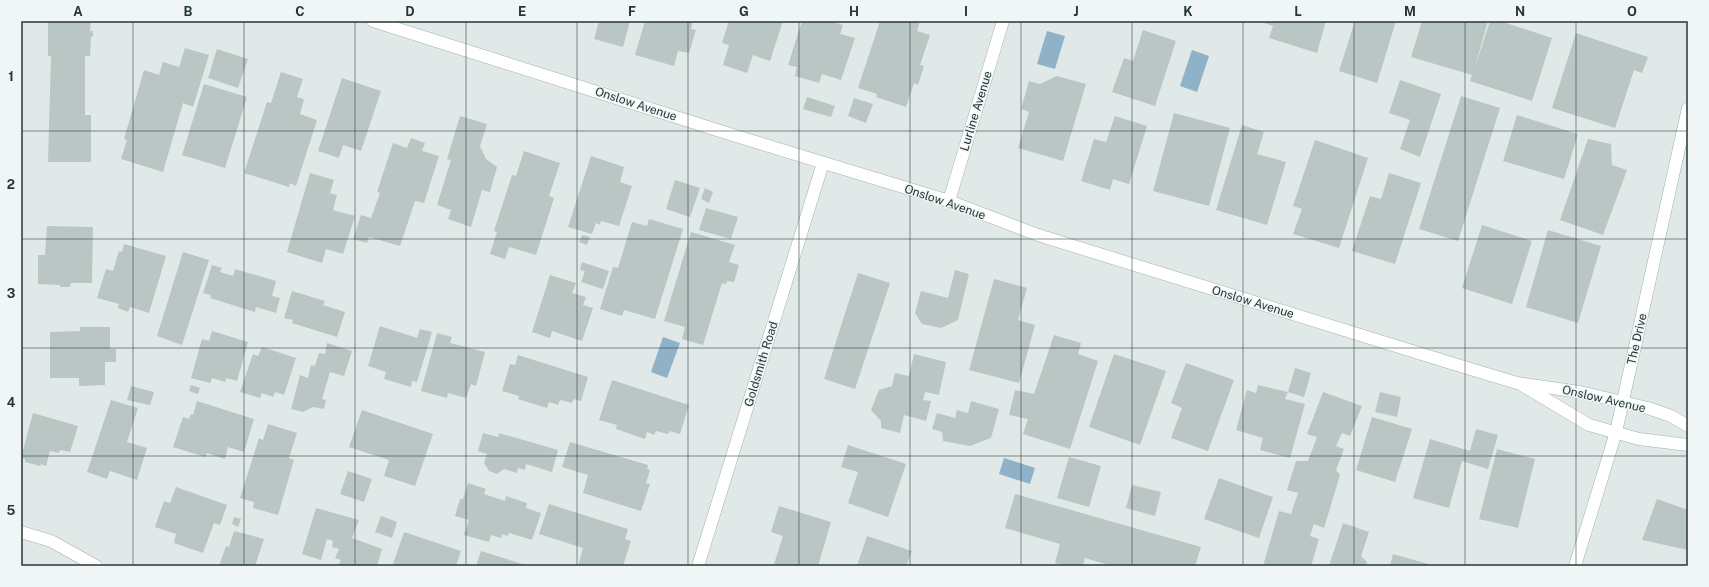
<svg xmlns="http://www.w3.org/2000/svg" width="1709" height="587" font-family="'Public Sans',sans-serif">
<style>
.water{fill:#8fb2c8}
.building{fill:#b9c6c4}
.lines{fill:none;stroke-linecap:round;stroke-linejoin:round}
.street-casing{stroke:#a4b0ae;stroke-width:13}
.secondary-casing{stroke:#a1b3b1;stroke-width:13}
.street{stroke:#fff;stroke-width:12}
.secondary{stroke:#fff;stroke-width:12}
.grid{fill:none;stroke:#233736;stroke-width:1;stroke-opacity:0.55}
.labels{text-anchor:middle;stroke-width:3;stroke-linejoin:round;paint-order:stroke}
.street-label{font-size:12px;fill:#233736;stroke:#f0f6f5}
.neatline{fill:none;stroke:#233736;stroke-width:1.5}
.grid-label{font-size:13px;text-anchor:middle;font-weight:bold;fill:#233736}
</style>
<rect width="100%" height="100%" fill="#e0e9e7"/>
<g class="water">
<path d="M 1047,31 L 1065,36 L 1055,69 L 1037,64 Z"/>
<path d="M 1192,50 L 1209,56 L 1197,92 L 1180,86 Z"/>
<path d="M 663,337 L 680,343 L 667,378 L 651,372 Z"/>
<path d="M 1004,458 L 1035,468 L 1030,484 L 999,474 Z"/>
</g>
<g class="building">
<path d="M 48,21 L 91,21 L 90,31 L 93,31 L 93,37 L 91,36 L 90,56 L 85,56 L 85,115 L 91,115 L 91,162 L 48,162 L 51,56 L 48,56 Z"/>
<path d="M 599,21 L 630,21 L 623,47 L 594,39 Z"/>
<path d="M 645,21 L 693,21 L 691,29 L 696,30 L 689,53 L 678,51 L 674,66 L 635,55 Z"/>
<path d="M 729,21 L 783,21 L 770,61 L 753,55 L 747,73 L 723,65 L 729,45 L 722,43 Z"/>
<path d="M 802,21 L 829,21 L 843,25 L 840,34 L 855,38 L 841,80 L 822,74 L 819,83 L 795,76 L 797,67 L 788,65 Z"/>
<path d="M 880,21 L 920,21 L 917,31 L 930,35 L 920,65 L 924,66 L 918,85 L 914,83 L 906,107 L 876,97 L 877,94 L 858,88 Z"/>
<path d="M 1258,21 L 1326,21 L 1317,53 L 1269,38 L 1273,26 Z"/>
<path d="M 1355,21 L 1396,21 L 1377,83 L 1339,71 Z"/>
<path d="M 1422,21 L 1488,21 L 1474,70 L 1490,21 L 1500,21 L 1552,38 L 1532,101 L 1470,81 L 1472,75 L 1411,57 Z"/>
<path d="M 1143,30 L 1176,41 L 1155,106 L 1112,92 L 1124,58 L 1133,61 Z"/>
<path d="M 1576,33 L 1648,57 L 1642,73 L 1634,70 L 1615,128 L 1552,108 Z"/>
<path d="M 185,48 L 209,55 L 193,107 L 183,103 L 163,172 L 121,159 L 127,140 L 124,139 L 144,70 L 159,75 L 163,62 L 179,67 Z"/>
<path d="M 217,49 L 248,59 L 238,88 L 208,78 Z"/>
<path d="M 281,72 L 303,79 L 297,97 L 304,99 L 300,114 L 317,120 L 296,186 L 290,183 L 289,187 L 244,173 L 267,102 L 271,103 Z"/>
<path d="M 1057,76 L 1086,84 L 1063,161 L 1018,148 L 1029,112 L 1021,109 L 1029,81 L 1040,84 Z"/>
<path d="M 342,78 L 381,91 L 361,151 L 343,145 L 339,158 L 318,151 Z"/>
<path d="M 1400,80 L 1441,94 L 1420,157 L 1400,149 L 1410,120 L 1389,113 Z"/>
<path d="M 204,84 L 247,97 L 225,168 L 182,155 Z"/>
<path d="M 1461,96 L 1500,108 L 1458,241 L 1419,229 Z"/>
<path d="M 807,97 L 835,106 L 831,117 L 803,109 Z"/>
<path d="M 854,98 L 873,104 L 866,123 L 848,116 Z"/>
<path d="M 1174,113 L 1230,128 L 1209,206 L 1153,191 Z"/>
<path d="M 1517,115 L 1578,134 L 1564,179 L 1503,161 Z"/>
<path d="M 460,116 L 487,124 L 480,146 L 486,159 L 497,167 L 490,192 L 482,190 L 471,227 L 448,219 L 451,210 L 437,205 L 451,160 L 447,159 Z"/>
<path d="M 1115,116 L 1147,126 L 1129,184 L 1113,179 L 1110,190 L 1081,181 L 1094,139 L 1106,142 Z"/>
<path d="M 1242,125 L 1264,132 L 1257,154 L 1286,162 L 1267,225 L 1216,210 Z"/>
<path d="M 411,138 L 425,143 L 422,151 L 439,156 L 424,203 L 415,201 L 400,246 L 369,237 L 367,243 L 353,239 L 361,215 L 371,218 L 380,193 L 377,192 L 393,143 L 407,148 Z"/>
<path d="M 1588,139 L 1611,144 L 1612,165 L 1627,170 L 1603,235 L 1560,220 Z"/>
<path d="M 1315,140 L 1368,158 L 1339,248 L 1293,234 L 1302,209 L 1293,206 Z"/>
<path d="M 524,151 L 560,163 L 549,196 L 554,198 L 536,255 L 509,247 L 505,259 L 490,254 L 497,232 L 494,231 L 512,175 L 516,176 Z"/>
<path d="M 591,156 L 624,167 L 620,182 L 632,186 L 619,226 L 601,221 L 600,225 L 596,223 L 592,234 L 568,227 Z"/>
<path d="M 310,173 L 334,180 L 330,193 L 337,195 L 333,210 L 355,216 L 343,254 L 326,249 L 322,263 L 287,252 Z"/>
<path d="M 1389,173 L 1421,183 L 1395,264 L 1352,251 L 1370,196 L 1381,199 Z"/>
<path d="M 675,180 L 700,188 L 690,217 L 666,209 Z"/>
<path d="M 705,188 L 713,192 L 709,203 L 701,199 Z"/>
<path d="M 706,208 L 738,217 L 731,239 L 699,230 Z"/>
<path d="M 649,219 L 683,229 L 655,319 L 624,310 L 622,316 L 600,309 L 613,267 L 618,268 L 632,222 L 647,226 Z"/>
<path d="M 1482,225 L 1532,241 L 1512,304 L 1462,288 Z"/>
<path d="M 47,226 L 93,227 L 92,283 L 71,283 L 70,287 L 60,287 L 60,285 L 38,284 L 38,255 L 45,255 Z"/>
<path d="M 1548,230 L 1601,246 L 1578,323 L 1526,307 Z"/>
<path d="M 691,232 L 735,245 L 729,262 L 739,265 L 734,282 L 727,281 L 726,284 L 722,283 L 703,345 L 682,339 L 685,327 L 664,321 Z"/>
<path d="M 582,235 L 590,237 L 587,245 L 579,242 Z"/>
<path d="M 124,244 L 166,256 L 149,313 L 130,307 L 128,312 L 118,308 L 119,304 L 97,298 L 106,269 L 113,271 L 119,251 L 122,252 Z"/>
<path d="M 183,252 L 209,260 L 182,345 L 157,336 Z"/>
<path d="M 582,262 L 609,271 L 603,289 L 581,282 L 585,271 L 580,270 Z"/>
<path d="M 212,265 L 222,268 L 220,272 L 233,276 L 235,269 L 276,281 L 272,296 L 280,298 L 276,313 L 256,307 L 255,312 L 210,298 L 211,295 L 203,293 Z"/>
<path d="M 955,270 L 969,274 L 958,320 L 941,328 L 922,324 L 915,313 L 921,291 L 948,298 Z"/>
<path d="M 858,273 L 890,283 L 855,389 L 824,379 Z"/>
<path d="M 550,275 L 576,283 L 572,293 L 586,297 L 583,305 L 593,308 L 582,341 L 552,331 L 550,338 L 532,332 Z"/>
<path d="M 994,279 L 1027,288 L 1018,320 L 1035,325 L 1019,383 L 969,370 Z"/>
<path d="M 292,291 L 325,301 L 323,305 L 345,312 L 337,337 L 292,323 L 293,320 L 284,318 Z"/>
<path d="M 380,326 L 417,338 L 420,329 L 432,332 L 417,382 L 412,381 L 411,387 L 384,379 L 386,372 L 368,366 Z"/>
<path d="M 80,327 L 110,327 L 110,349 L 116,349 L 116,362 L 105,362 L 105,385 L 79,386 L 79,378 L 50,378 L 50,332 L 80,331 Z"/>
<path d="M 212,331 L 248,342 L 237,381 L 226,378 L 225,382 L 212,378 L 210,383 L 191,378 L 202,339 L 209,341 Z"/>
<path d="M 437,333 L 452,337 L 450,343 L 485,352 L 476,386 L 471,384 L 466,398 L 448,393 L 447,398 L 421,391 Z"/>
<path d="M 1054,335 L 1081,343 L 1078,354 L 1098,361 L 1070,449 L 1023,434 L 1028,419 L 1009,415 L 1015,390 L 1034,394 Z"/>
<path d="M 327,343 L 352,351 L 344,376 L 330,372 L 322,399 L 326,400 L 324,409 L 313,407 L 303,412 L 291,409 L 300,375 L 308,378 L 311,365 L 315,366 L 319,353 L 325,354 Z"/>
<path d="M 262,347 L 296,358 L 284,395 L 275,392 L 273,397 L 262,393 L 260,398 L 240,392 L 253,354 L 258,356 Z"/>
<path d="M 914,354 L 946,362 L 939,395 L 925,392 L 923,400 L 931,401 L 926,421 L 904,415 L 900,433 L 881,428 L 881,421 L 871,410 L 879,390 L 892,386 L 895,373 L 909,376 Z"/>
<path d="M 1114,354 L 1166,371 L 1140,445 L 1089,427 Z"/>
<path d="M 518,355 L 588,377 L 581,401 L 574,399 L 572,403 L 560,400 L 558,405 L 549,402 L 547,408 L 518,399 L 519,396 L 502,391 L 510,364 L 515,365 Z"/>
<path d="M 1186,363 L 1234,380 L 1208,451 L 1171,438 L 1182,408 L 1171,403 Z"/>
<path d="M 1295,368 L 1311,373 L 1304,397 L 1288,392 Z"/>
<path d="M 612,380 L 689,405 L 680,434 L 670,431 L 668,434 L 656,431 L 654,435 L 647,432 L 645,439 L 616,429 L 617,425 L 599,420 Z"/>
<path d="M 191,385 L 200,388 L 198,394 L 189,391 Z"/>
<path d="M 1258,385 L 1288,392 L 1285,399 L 1305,404 L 1290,458 L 1260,450 L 1263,438 L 1236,430 L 1247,390 L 1256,393 Z"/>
<path d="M 131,386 L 154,392 L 150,405 L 127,400 Z"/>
<path d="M 1323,392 L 1362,406 L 1350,436 L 1342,433 L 1336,446 L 1344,449 L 1336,470 L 1340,475 L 1324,528 L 1314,524 L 1310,536 L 1319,539 L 1311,566 L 1263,566 L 1279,511 L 1291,514 L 1298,493 L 1287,490 L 1296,461 L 1308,461 L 1317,437 L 1307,434 Z"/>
<path d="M 1380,392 L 1401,397 L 1397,417 L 1375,412 Z"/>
<path d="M 111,400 L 138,408 L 127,442 L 147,448 L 137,480 L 110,471 L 107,479 L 87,472 Z"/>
<path d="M 197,401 L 254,419 L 244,452 L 228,447 L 225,459 L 207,453 L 205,457 L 173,447 L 183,417 L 189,419 L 191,414 L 193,415 Z"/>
<path d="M 971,401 L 999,409 L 991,438 L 970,446 L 943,441 L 942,432 L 932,429 L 937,413 L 955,418 L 957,410 L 968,413 Z"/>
<path d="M 362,410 L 433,434 L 415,486 L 384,476 L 389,460 L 349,447 Z"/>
<path d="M 33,413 L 78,426 L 70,452 L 60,450 L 59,453 L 50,451 L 46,466 L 41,464 L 40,466 L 25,462 L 25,459 L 21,458 Z"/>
<path d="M 1372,417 L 1412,429 L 1395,482 L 1356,470 Z"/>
<path d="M 268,424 L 297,433 L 289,458 L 294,460 L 278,515 L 253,508 L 254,502 L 240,498 L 259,438 L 263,440 Z"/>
<path d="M 1476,429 L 1498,435 L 1488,469 L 1462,461 L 1449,508 L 1413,498 L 1430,439 L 1470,451 Z"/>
<path d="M 483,433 L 498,437 L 499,433 L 558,450 L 552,472 L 526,464 L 525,470 L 518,468 L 517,473 L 504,469 L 497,474 L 489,471 L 484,463 L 487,454 L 478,451 Z"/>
<path d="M 570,442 L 648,465 L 647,469 L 650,470 L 646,483 L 650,484 L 641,511 L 583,493 L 588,475 L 562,467 Z"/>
<path d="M 848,445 L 906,464 L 888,517 L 848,503 L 858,472 L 841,467 Z"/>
<path d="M 1497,449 L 1535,459 L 1518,528 L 1479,519 Z"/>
<path d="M 1069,457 L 1101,466 L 1089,507 L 1057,498 Z"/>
<path d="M 348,471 L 372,479 L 364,502 L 340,494 Z"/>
<path d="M 1219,478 L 1273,497 L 1259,538 L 1204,519 Z"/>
<path d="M 468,483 L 486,489 L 484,494 L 505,501 L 506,496 L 527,503 L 526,508 L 541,513 L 532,540 L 509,533 L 508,536 L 502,534 L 501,538 L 491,535 L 489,542 L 464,535 L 469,520 L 455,516 L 460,499 L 463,499 Z"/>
<path d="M 1132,485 L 1161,492 L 1155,516 L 1126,508 Z"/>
<path d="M 176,487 L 227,505 L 220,525 L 214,523 L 203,553 L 174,543 L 176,534 L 155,527 L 164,501 L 170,503 Z"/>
<path d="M 1015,494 L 1201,547 L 1195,566 L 1112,566 L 1085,558 L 1083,566 L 1065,566 L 1055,563 L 1060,544 L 1005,528 Z"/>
<path d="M 1657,499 L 1688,510 L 1688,550 L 1642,540 Z"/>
<path d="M 549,504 L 628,529 L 625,539 L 631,541 L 623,566 L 578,566 L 583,548 L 539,534 Z"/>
<path d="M 779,506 L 831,522 L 818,566 L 781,566 L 774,564 L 783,536 L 771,532 Z"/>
<path d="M 316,508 L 359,520 L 352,538 L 382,549 L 377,566 L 338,566 L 341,560 L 335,558 L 339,549 L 332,547 L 333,541 L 327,539 L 321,560 L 302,554 Z"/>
<path d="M 381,516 L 397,522 L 392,538 L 375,532 Z"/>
<path d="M 234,517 L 241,519 L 238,527 L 232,524 Z"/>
<path d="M 1343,523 L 1369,532 L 1361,556 L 1367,562 L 1366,566 L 1329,566 Z"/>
<path d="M 234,531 L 264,539 L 255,566 L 219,566 L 226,546 L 229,547 Z"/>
<path d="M 404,532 L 461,551 L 456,566 L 399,566 L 393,564 Z"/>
<path d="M 867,536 L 912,551 L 906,566 L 857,566 Z"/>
<path d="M 481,551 L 529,566 L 476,566 Z"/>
<path d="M 1393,554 L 1428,564 L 1428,566 L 1390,566 Z"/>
</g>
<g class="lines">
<g class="street-casing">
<g id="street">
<path d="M 373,21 L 736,136 L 949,201 L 1038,235 L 1454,364 L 1517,383 L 1580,392 L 1648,408 L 1671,416 L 1688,426"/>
<path d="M 949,201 L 1003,21"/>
<path d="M 1522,385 L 1589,425 L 1639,439 L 1688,445"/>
<path d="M 21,532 L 51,541 L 96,566"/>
<path d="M 698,566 L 823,163"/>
</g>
</g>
<g class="secondary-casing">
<path id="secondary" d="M 1575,566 L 1616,432 L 1688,108"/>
</g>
<use href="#street" class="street"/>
<use href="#secondary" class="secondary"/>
</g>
<path class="grid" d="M 133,21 L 133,566M 244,21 L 244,566M 355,21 L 355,566M 466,21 L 466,566M 577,21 L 577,566M 688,21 L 688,566M 799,21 L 799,566M 910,21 L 910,566M 1021,21 L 1021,566M 1132,21 L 1132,566M 1243,21 L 1243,566M 1354,21 L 1354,566M 1465,21 L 1465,566M 1576,21 L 1576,566M 21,131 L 1688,131M 21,239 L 1688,239M 21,348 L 1688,348M 21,456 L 1688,456"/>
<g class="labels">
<g class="street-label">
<text transform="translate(636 104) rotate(18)" y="4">Onslow Avenue</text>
<text transform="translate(976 111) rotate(-73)" y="4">Lurline Avenue</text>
<text transform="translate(945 202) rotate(19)" y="4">Onslow Avenue</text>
<text transform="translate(1253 302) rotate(17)" y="4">Onslow Avenue</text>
<text transform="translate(1637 339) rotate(-77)" y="4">The Drive</text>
<text transform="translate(761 364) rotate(-73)" y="4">Goldsmith Road</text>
<text transform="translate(1604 399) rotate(13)" y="4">Onslow Avenue</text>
</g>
</g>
<rect width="1709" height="587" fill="none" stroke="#f0f6f5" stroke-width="44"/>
<rect x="22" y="22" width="1665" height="543" class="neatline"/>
<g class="grid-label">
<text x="78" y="16">A</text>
<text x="188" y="16">B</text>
<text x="300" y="16">C</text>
<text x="410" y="16">D</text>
<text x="522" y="16">E</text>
<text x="632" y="16">F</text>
<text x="744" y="16">G</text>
<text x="854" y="16">H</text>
<text x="966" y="16">I</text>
<text x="1076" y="16">J</text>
<text x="1188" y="16">K</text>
<text x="1298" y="16">L</text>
<text x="1410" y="16">M</text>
<text x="1520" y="16">N</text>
<text x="1632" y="16">O</text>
<text x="11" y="81">1</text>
<text x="11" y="189">2</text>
<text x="11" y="298">3</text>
<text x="11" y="407">4</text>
<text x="11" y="515">5</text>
</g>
</svg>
